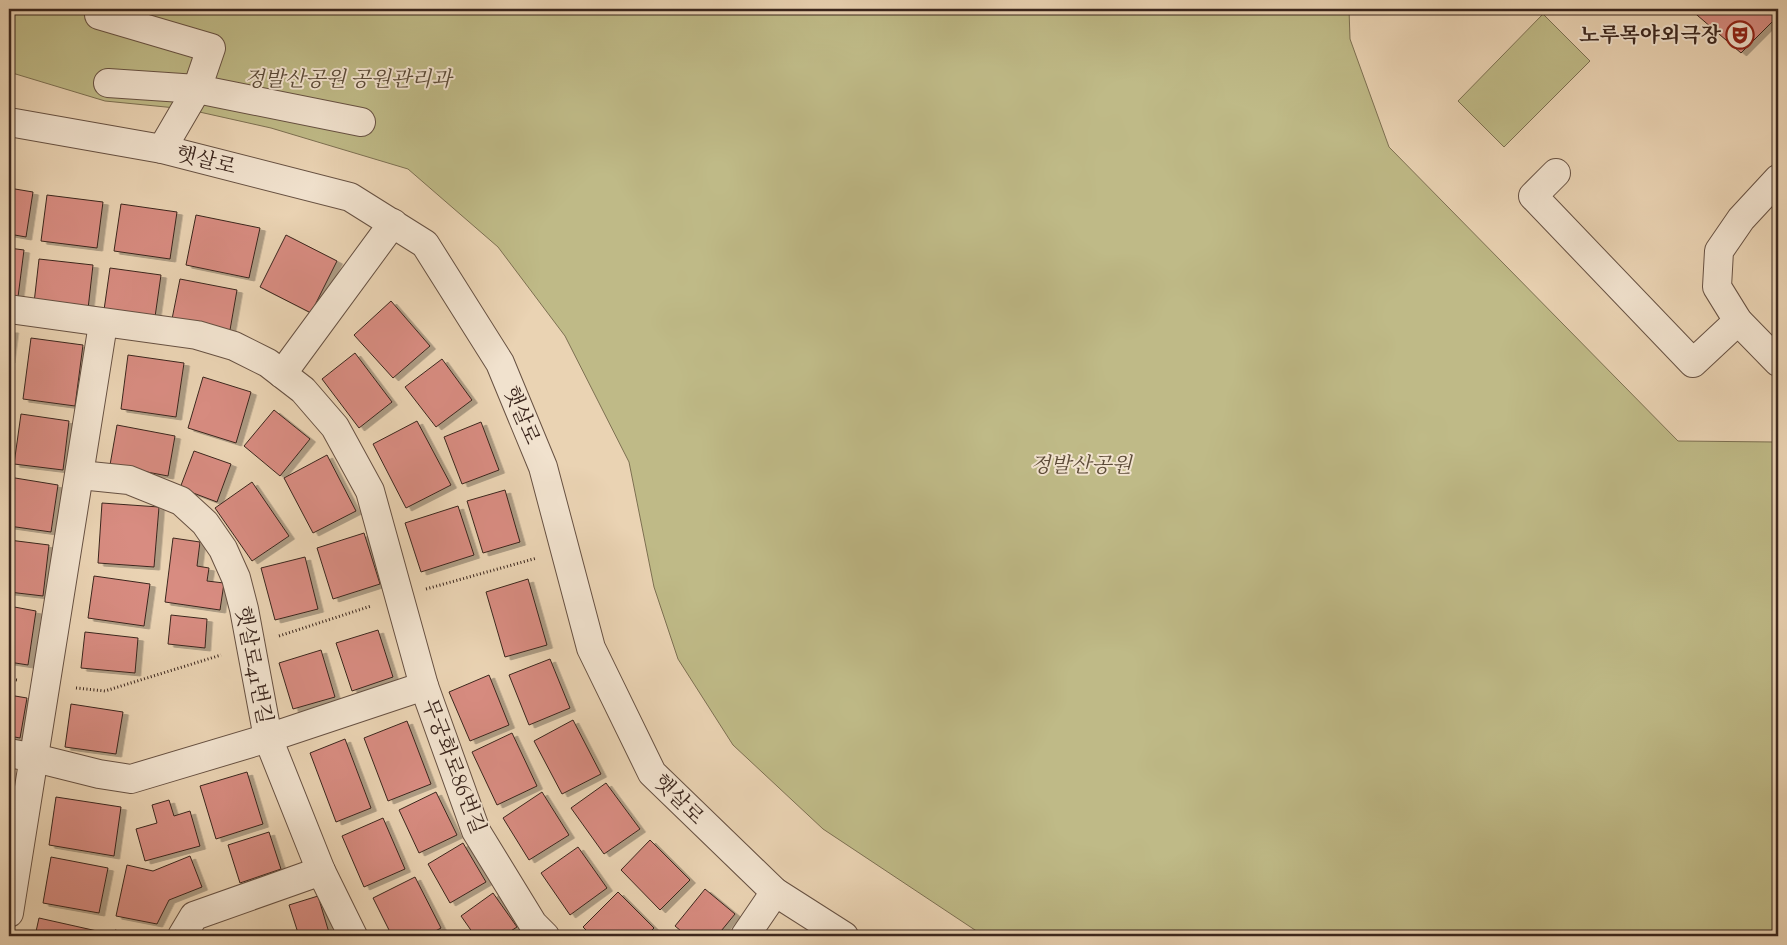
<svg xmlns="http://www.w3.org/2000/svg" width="1787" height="945" font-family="'Sorts Mill Goudy','Noto Serif KR',serif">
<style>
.green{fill:#bfba87;stroke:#7d7052}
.building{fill:#d88c81;stroke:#3b261d;filter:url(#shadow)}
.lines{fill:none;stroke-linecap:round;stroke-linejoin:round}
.minor-casing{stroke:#675142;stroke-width:30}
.path{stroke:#3b261d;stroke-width:3;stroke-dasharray:1 2.5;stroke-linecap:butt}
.minor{stroke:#f1e2ce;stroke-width:28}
.labels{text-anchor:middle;stroke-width:4;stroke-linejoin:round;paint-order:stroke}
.poi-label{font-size:21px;font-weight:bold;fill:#3b261d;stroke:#f1e2ce;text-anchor:end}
.park-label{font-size:21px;font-style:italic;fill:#5c4b38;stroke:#f1e2ce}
.street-label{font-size:21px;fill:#3b261d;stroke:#f1e2ce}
</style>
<defs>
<filter id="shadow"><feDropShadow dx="5.5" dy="3" stdDeviation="0" flood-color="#0004"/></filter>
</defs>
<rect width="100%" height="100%" fill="#ead3b3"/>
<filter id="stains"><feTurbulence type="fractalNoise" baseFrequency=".004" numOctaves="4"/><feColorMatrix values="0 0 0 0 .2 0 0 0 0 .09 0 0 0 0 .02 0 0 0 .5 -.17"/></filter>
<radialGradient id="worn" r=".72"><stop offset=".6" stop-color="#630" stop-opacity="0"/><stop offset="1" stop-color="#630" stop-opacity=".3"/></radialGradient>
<g class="green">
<path d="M 9,9 L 1349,9 L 1350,39 L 1389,147 L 1678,441 L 1775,442 L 1778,445 L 1778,936 L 984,936 L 823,829 L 733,745 L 678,659 L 654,587 L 629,462 L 565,336 L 498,247 L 408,169 L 271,128 L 186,109 L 105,101 L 9,72 Z"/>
<path d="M 1543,14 L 1590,61 L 1504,147 L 1458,101 Z"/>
</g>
<g class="building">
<path d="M 1690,9 L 1778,9 L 1778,16 L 1741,53 Z"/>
<path d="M 9,188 L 33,192 L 26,237 L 9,234 Z"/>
<path d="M 47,195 L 103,202 L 97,248 L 41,241 Z"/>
<path d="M 121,204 L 177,212 L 170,259 L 114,251 Z"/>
<path d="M 196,215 L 260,228 L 249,278 L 186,265 Z"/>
<path d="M 286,235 L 337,261 L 311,313 L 260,287 Z"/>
<path d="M 9,248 L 24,250 L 18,297 L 9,296 Z"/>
<path d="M 39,259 L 93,265 L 88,309 L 34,303 Z"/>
<path d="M 110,268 L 161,275 L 155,317 L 104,310 Z"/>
<path d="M 180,279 L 237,290 L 230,330 L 172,319 Z"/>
<path d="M 391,301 L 430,346 L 393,378 L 354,335 Z"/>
<path d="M 9,330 L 13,330 L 9,360 Z"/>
<path d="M 31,338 L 83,345 L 75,406 L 23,399 Z"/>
<path d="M 355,353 L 392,402 L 359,428 L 322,379 Z"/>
<path d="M 128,355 L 184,363 L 176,417 L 121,409 Z"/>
<path d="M 442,359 L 472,400 L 436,427 L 405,387 Z"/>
<path d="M 203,377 L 251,392 L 236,443 L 188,428 Z"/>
<path d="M 274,410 L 310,439 L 280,476 L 244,446 Z"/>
<path d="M 21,414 L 69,421 L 63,470 L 14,464 Z"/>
<path d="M 417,421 L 451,485 L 406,508 L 373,444 Z"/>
<path d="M 481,422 L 499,470 L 462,484 L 444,437 Z"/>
<path d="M 117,425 L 175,436 L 168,476 L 110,465 Z"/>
<path d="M 194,451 L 231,464 L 217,502 L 180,488 Z"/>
<path d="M 327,455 L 356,511 L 313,533 L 284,478 Z"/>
<path d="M 9,477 L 58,485 L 51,532 L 9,526 Z"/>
<path d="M 252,482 L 289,536 L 252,561 L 215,508 Z"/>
<path d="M 505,490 L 520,542 L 483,553 L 467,501 Z"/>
<path d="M 102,503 L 159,507 L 154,567 L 98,563 Z"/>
<path d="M 458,506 L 474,555 L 421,572 L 405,523 Z"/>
<path d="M 364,533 L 380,584 L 333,599 L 317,548 Z"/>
<path d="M 173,538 L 200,542 L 197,566 L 209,568 L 207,581 L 224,583 L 220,610 L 165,602 Z"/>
<path d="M 9,540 L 49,545 L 43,596 L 9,592 Z"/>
<path d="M 305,557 L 318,609 L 275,620 L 261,568 Z"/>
<path d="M 94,576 L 150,584 L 144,626 L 88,618 Z"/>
<path d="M 528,579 L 547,645 L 505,657 L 486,592 Z"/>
<path d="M 9,606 L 36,611 L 28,665 L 9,662 Z"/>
<path d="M 171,615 L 207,619 L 205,648 L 168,644 Z"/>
<path d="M 378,630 L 393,677 L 352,691 L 336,643 Z"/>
<path d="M 85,632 L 138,638 L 135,673 L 81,668 Z"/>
<path d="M 321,650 L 335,697 L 293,709 L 279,663 Z"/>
<path d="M 550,659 L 570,708 L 529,725 L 509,675 Z"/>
<path d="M 489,675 L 509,725 L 470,741 L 449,692 Z"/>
<path d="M 9,695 L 27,698 L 20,738 L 9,736 Z"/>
<path d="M 71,704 L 123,712 L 116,754 L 65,747 Z"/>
<path d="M 573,720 L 601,774 L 562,794 L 534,741 Z"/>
<path d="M 407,721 L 431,784 L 388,801 L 364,738 Z"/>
<path d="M 512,733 L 537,786 L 497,805 L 472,752 Z"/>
<path d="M 345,739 L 371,808 L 336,822 L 310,753 Z"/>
<path d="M 247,772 L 263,824 L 216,839 L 200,786 Z"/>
<path d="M 606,783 L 640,829 L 604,854 L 571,808 Z"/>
<path d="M 9,786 L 13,787 L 9,808 Z"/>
<path d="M 436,792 L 457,835 L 419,853 L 399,810 Z"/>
<path d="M 542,792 L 569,835 L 529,860 L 503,818 Z"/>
<path d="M 56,797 L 121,807 L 114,856 L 49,845 Z"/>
<path d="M 169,800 L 174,816 L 190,811 L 200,846 L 145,861 L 136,829 L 157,823 L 152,805 Z"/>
<path d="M 383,818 L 405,869 L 364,887 L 342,836 Z"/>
<path d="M 269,832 L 281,869 L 240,883 L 228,845 Z"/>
<path d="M 650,840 L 690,880 L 660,910 L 621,870 Z"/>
<path d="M 463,843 L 486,882 L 450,903 L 428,864 Z"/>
<path d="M 578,847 L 607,888 L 570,915 L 541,873 Z"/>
<path d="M 190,856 L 202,887 L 169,900 L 157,924 L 116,916 L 127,865 L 153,871 Z"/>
<path d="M 51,857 L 108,868 L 99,913 L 43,903 Z"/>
<path d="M 415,877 L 441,928 L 426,936 L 392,936 L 373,898 Z"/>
<path d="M 705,889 L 735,914 L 717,936 L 687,936 L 675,926 Z"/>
<path d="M 618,892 L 654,928 L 646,936 L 592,936 L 583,927 Z"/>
<path d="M 493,893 L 517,927 L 503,936 L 475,936 L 461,916 Z"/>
<path d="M 318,896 L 330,936 L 299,936 L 289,905 Z"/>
<path d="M 39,918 L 97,931 L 96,936 L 35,936 Z"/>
<path d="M 115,930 L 137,936 L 114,936 Z"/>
</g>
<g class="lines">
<g class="minor-casing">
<g id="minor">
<path d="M 99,15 L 211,48 L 197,89 L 162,149"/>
<path d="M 108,83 L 197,89 L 361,122"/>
<path d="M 9,122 L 162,149 L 350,197 L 425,244 L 500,363 L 543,467 L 591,648 L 652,773 L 775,892 L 844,936"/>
<path d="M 1556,173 L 1533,196 L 1693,363 L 1738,321"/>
<path d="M 1778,179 L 1741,219 L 1719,251 L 1717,287 L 1738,321 L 1778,362"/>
<path d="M 9,309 L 197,335 L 234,346 L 268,363 L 303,390 L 335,427 L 370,491 L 424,686 L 476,831 L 533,924 L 545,936"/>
<path d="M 282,374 L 393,223"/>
<path d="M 80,475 L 129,480 L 181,501 L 205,523 L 223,549 L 236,578 L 244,609 L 268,738 L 321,871 L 353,936"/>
<path d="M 9,753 L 35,758 L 99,774 L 131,779 L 268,738 L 424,686"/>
<path d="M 9,913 L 103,324"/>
<path d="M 182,936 L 194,916 L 321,871"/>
<path d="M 745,936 L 775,892"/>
</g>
</g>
<g class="path">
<path d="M 426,589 L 537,558"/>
<path d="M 279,636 L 371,606"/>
<path d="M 9,679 L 17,680"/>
<path d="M 76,688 L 105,691 L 221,655"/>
</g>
<use href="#minor" class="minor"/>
</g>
<defs>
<g id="theatre-ring" transform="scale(1.4375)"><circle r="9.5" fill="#f1e2ce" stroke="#8f2418" stroke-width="1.5"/><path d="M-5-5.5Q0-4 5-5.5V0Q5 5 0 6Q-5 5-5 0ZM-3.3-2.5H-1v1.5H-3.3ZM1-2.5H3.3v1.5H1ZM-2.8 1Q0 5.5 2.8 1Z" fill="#8f2418"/></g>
</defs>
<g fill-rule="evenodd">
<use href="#theatre-ring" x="1740" y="35"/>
</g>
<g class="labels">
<g class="poi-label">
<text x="1721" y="42">노루목야외극장</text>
</g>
<g class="park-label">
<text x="348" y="86">정발산공원 공원관리과</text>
<text x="1081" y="472">정발산공원</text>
</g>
<g class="street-label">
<text transform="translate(206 160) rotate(14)" y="7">햇살로</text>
<text transform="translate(522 415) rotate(67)" y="7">햇살로</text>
<text transform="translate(254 665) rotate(79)" y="7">햇살로41번길</text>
<text transform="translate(454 766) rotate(69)" y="7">무궁화로86번길</text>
<text transform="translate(679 799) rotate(45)" y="7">햇살로</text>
</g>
</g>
<rect width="1787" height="945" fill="none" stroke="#ead3b3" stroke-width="30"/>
<rect x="10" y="10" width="1767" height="925" fill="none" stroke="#3b261d" stroke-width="2.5"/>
<rect x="15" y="15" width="1757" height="915" fill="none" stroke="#3b261d"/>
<rect width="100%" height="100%" filter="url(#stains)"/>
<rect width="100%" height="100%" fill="url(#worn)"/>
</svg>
